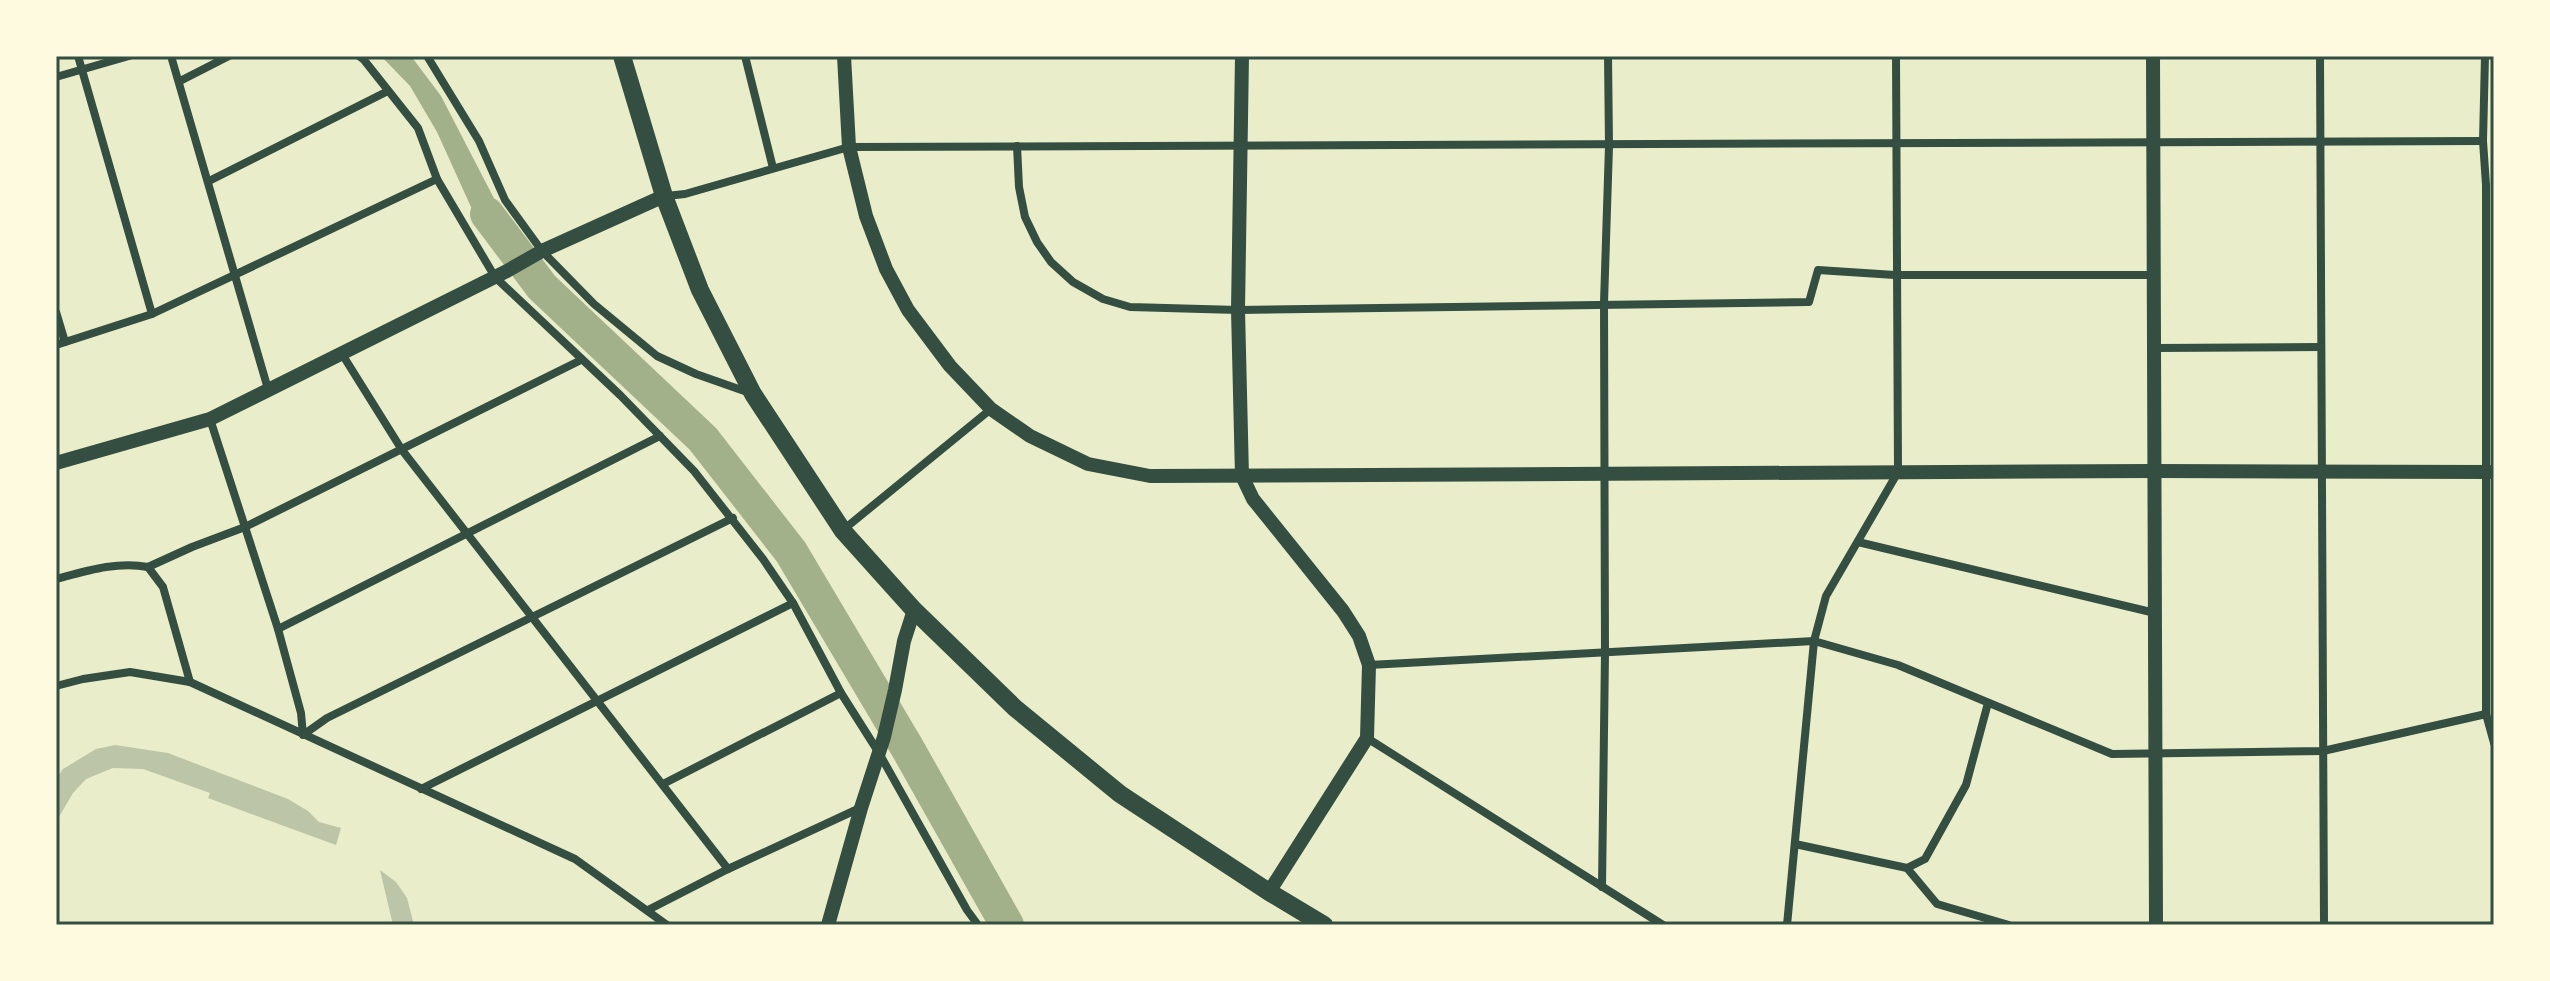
<svg xmlns="http://www.w3.org/2000/svg" width="2550" height="981" font-family="'Titillium Web',sans-serif">
<style>
.water{fill:#a3b18a}
.lines{fill:none;stroke-linecap:round;stroke-linejoin:round}
.river{stroke:#a3b18a;stroke-width:34}
.building{fill:#bcc5a7}
.minor{stroke:#344e41;stroke-width:8}
.tertiary{stroke:#344e41;stroke-width:14}
.primary{stroke:#344e41;stroke-width:18}
.neatline{fill:none;stroke:#344e41;stroke-width:3}
</style>
<rect width="100%" height="100%" fill="#e9edc9"/>
<path class="water" d="M 381,56 L 411,56 L 441,96 L 499,208 L 525,244 L 502,254 L 471,207 L 437,132 L 410,86 Z"/>
<g class="lines">
<path class="river" d="M 487,214 L 542,287 L 703,439 L 791,552 L 908,749 L 1007,925"/>
</g>
<g class="building">
<path d="M 115,745 L 168,753 L 288,799 L 308,811 L 319,822 L 341,828 L 336,845 L 208,798 L 210,793 L 143,769 L 113,768 L 86,779 L 73,793 L 56,822 L 56,779 L 63,769 L 96,749 Z"/>
<path d="M 380,870 L 396,882 L 407,898 L 414,925 L 393,925 Z"/>
</g>
<g class="lines">
<g class="minor">
<path d="M 78,56 L 152,314"/>
<path d="M 171,56 L 268,389"/>
<path d="M 359,56 L 364,60 L 418,128 L 437,179 L 495,277 L 620,395 L 694,471 L 763,559 L 793,603 L 841,693 L 879,753 L 967,910 L 978,925"/>
<path d="M 427,56 L 479,141 L 505,200 L 542,251 L 594,304 L 657,356 L 696,374 L 750,393"/>
<path d="M 745,56 L 773,168"/>
<path d="M 2320,56 L 2324,925"/>
<path d="M 2485,56 L 2483,141 L 2486,185 L 2486,714 L 2494,743"/>
<path d="M 56,77 L 129,56"/>
<path d="M 180,81 L 229,56"/>
<path d="M 1017,146 L 1019,187 L 1025,217 L 1037,242 L 1051,262 L 1073,282 L 1103,299 L 1130,307 L 1238,310 L 1809,302 L 1818,270 L 1895,275 L 2153,275"/>
<path d="M 209,181 L 388,91"/>
<path d="M 666,196 L 685,194 L 849,147 L 2483,141"/>
<path d="M 56,312 L 65,342"/>
<path d="M 56,345 L 152,314 L 437,179"/>
<path d="M 2156,348 L 2321,347"/>
<path d="M 342,354 L 402,450 L 728,869"/>
<path d="M 210,419 L 278,629 L 301,713 L 303,735 L 327,718 L 733,518"/>
<path d="M 843,530 L 991,409"/>
<path d="M 1858,542 L 2155,613"/>
<path d="M 148,567 L 192,547 L 245,527 L 581,360"/>
<path d="M 56,579 C 86,571 117,561 148,567 L 163,587 L 190,682"/>
<path d="M 278,629 L 660,436"/>
<path d="M 1369,665 L 1814,641 L 1898,665 L 2112,754 L 2323,751 L 2486,714"/>
<path d="M 56,686 L 83,679 L 130,672 L 190,682 L 575,859 L 667,925"/>
<path d="M 1367,738 L 1663,925"/>
<path d="M 663,784 L 841,693"/>
<path d="M 421,789 L 793,603"/>
<path d="M 1795,844 L 1907,868 L 1937,904 L 2009,925"/>
<path d="M 1907,868 L 1925,859 L 1966,785 L 1988,703"/>
<path d="M 1602,887 L 1605,653 L 1604,303 L 1609,146 L 1608,56"/>
<path d="M 648,910 L 728,869 L 860,808"/>
<path d="M 1787,925 L 1814,641 L 1826,596 L 1898,472 L 1896,56"/>
</g>
<g class="tertiary">
<path d="M 844,56 L 849,147 L 866,216 L 886,269 L 908,310 L 950,366 L 991,409 L 1030,436 L 1088,464 L 1150,476 L 2155,471 L 2494,472"/>
<path d="M 1242,56 L 1238,310 L 1242,476 L 1253,499 L 1343,611 L 1359,636 L 1369,665 L 1367,738 L 1269,892"/>
<path d="M 2153,56 L 2156,925"/>
<path d="M 56,463 L 210,419 L 507,271 L 542,251 L 664,196"/>
<path d="M 828,925 L 861,808 L 884,737 L 895,690 L 904,641 L 914,610"/>
</g>
<path class="primary" d="M 622,56 L 664,196 L 700,290 L 753,394 L 843,531 L 914,610 L 1015,708 L 1120,794 L 1269,892 L 1324,925"/>
</g>
<rect width="2550" height="981" fill="none" stroke="#fefae0" stroke-width="116"/>
<rect x="58" y="58" width="2434" height="865" class="neatline"/>
</svg>
